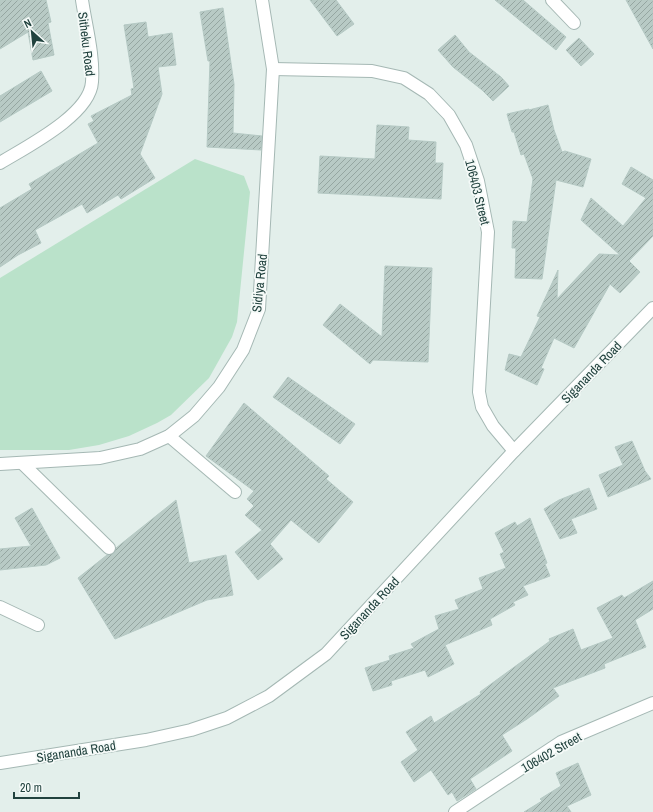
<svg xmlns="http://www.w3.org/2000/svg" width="653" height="812" font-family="'Archivo Narrow',sans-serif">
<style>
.green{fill:#bae2ca}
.building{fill:url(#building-hatch);stroke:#b5c9c4}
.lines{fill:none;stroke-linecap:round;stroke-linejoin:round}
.minor-casing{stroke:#a5b8b4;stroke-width:14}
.minor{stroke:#fff;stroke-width:12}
.labels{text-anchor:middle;stroke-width:3.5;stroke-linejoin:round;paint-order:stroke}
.street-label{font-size:13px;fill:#21423e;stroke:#f5faf8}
</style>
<defs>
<pattern id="building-hatch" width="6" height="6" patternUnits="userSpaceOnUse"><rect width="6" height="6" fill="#b8cac5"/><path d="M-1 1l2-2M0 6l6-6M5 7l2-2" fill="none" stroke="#95a6a1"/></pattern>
</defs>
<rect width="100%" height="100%" fill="#e3efeb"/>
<path class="green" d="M 195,159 L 244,176 L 250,192 L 237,322 L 232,337 L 209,378 L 171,415 L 157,423 L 129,436 L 99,445 L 69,450 L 0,450 L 0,278 Z"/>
<g class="building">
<path d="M 0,0 L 46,0 L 51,22 L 48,23 L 54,55 L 33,60 L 28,32 L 0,49 Z"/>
<path d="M 310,0 L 336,0 L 354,24 L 337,36 Z"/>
<path d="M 495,0 L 523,0 L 566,37 L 556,50 Z"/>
<path d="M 626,0 L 653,0 L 653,49 Z"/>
<path d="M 223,8 L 234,84 L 233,133 L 262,136 L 261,150 L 207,147 L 210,61 L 208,61 L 200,12 Z"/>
<path d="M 146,22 L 148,37 L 172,33 L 176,65 L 158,67 L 162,94 L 140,154 L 155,178 L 121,199 L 118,195 L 87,213 L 82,204 L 35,230 L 41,243 L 18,255 L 0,267 L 0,208 L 32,189 L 29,184 L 98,143 L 88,124 L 94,121 L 91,116 L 132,95 L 131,89 L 134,88 L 124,25 Z"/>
<path d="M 455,35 L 469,52 L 501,77 L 509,86 L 493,101 L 482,90 L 453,67 L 438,50 Z"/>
<path d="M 579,38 L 594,54 L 581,66 L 566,50 Z"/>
<path d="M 41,71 L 52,91 L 0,122 L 0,96 Z"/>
<path d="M 548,105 L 554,130 L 562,152 L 565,151 L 591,159 L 583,187 L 556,180 L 542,279 L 515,278 L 516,248 L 512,248 L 513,221 L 527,222 L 533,179 L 524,154 L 521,155 L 514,132 L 512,132 L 507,114 L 529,109 L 529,110 Z"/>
<path d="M 377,125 L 409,127 L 408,140 L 436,142 L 435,163 L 443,163 L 441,199 L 318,193 L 320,156 L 375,159 Z"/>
<path d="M 631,167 L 653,180 L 653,236 L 629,261 L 640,272 L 620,293 L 610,284 L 574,348 L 554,338 L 541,368 L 544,369 L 537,385 L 505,370 L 509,354 L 521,357 L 540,317 L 537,316 L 558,270 L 557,299 L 599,254 L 620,255 L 581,220 L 591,198 L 623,226 L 646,198 L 622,184 Z"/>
<path d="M 385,266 L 432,268 L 428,362 L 373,360 L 370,364 L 323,325 L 340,304 L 382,337 Z"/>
<path d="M 288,377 L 355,424 L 340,444 L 273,397 Z"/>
<path d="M 244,403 L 329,476 L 326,479 L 353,502 L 319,543 L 291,520 L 270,544 L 283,559 L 258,580 L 235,552 L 262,530 L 245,515 L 254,506 L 247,499 L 254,491 L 206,456 Z"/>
<path d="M 632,441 L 645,471 L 651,479 L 608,497 L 599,475 L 623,465 L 615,447 Z"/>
<path d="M 589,488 L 597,509 L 571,519 L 577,533 L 560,539 L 544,509 L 559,500 Z"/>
<path d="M 176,500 L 189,563 L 226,555 L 233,595 L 207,600 L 115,639 L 78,578 L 107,555 L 114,553 L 116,548 Z"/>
<path d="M 32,508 L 60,558 L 46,565 L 0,570 L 0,549 L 31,546 L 15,518 Z"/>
<path d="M 530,518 L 547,563 L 545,564 L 550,576 L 523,586 L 528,595 L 513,602 L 515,605 L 490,619 L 492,625 L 445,645 L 454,664 L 428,677 L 425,670 L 391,681 L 392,685 L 373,691 L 365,668 L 390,660 L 389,656 L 414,648 L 411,644 L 439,629 L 435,616 L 459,609 L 455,600 L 483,589 L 479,578 L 506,568 L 500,554 L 504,552 L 495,533 L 515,522 L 517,526 Z"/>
<path d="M 653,581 L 653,609 L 635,620 L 646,647 L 604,664 L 605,668 L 553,688 L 559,696 L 527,719 L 502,735 L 512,751 L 470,779 L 476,789 L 457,801 L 452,792 L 448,795 L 431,770 L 414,782 L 401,762 L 418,750 L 406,732 L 431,716 L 434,723 L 481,694 L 480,692 L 550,641 L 549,639 L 573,629 L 581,650 L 613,638 L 597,608 L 622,595 L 624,598 Z"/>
<path d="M 578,763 L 591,795 L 567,806 L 571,812 L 524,812 L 542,801 L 540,799 L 561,786 L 556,773 Z"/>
</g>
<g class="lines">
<g class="minor-casing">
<g id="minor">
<path d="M 552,0 L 574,23"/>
<path d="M 273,69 L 372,71 L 404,78 L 429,94 L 449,115 L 466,145 L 478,181 L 488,232 L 479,392 L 482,407 L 493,426 L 514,451"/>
<path d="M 0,163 C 26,147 90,115 92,82 C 94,55 86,27 82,0"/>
<path d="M 169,436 L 235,492"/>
<path d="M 22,463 L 109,548"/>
<path d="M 0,464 L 100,458 L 140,449 L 169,436 L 194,416 L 219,387 L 243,350 L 259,309 L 273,69 L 262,0"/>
<path d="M 0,607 L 38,625"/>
<path d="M 0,763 L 146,740 L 191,730 L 227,718 L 269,696 L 326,654 L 514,451 L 653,308"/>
<path d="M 455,812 L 561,742 L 653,703"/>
</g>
</g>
<use href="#minor" class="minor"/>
</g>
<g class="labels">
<g class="street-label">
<text transform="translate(87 44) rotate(83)" y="5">Sitheku Road</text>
<text transform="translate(478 192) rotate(76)" y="5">106403 Street</text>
<text transform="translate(259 283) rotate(-84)" y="5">Sidiya Road</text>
<text transform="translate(591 372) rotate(-46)" y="5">Sigananda Road</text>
<text transform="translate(369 608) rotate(-47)" y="5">Sigananda Road</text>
<text transform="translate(76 751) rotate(-9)" y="5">Sigananda Road</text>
<text transform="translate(551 752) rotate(-30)" y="5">106402 Street</text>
</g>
</g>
<g transform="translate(32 32) rotate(333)" stroke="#f5faf8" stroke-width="3" paint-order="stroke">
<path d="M0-3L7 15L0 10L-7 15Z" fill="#21423e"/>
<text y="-6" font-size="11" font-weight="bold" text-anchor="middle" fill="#21423e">N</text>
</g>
<path d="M14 792v6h65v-6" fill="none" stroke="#21423e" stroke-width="2"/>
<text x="20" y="792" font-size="12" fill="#21423e" stroke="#f5faf8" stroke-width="3" paint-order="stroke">20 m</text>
</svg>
